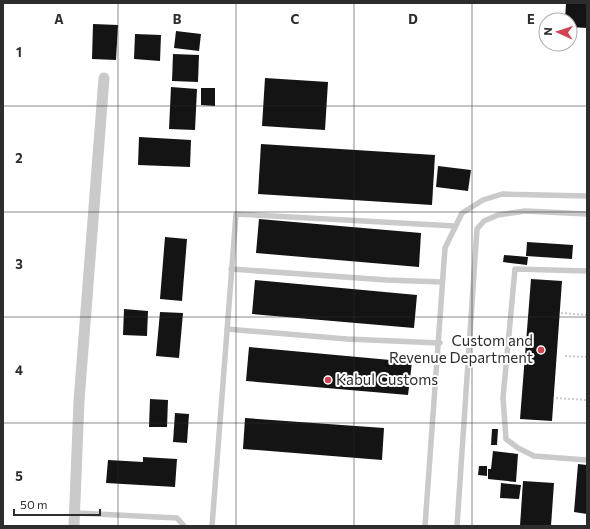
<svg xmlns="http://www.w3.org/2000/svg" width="590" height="529" font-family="Commissioner,sans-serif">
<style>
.building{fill:#141414}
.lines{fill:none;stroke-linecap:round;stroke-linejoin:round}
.path{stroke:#cacaca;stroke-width:2;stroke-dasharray:2 2;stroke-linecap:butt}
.lane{stroke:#cacaca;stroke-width:5.5}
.street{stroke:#cacaca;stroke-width:11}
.grid{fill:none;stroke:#2d2d2d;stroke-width:1;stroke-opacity:0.55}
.poi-dot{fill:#cf4453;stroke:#fff;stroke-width:1.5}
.labels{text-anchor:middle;stroke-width:4;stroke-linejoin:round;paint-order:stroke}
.poi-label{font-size:15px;fill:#2d2d2d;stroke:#fff;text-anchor:end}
.grid-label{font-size:13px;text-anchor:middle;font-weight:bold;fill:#2d2d2d;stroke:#fff;stroke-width:4;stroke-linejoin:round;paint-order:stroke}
</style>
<rect width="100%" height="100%" fill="#fff"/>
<g class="building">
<path d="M 566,3 L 587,3 L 587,28 L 570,27 L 570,20 L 565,20 Z"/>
<path d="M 93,24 L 118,25 L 116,60 L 92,59 Z"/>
<path d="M 176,31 L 201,34 L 199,51 L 174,48 Z"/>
<path d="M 135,34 L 161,35 L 160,61 L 134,59 Z"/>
<path d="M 173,54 L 199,55 L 198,82 L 172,81 Z"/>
<path d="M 265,78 L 328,82 L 325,130 L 262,126 Z"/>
<path d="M 171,87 L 197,89 L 195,130 L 169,129 Z"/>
<path d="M 201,88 L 215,88 L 215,106 L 201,105 Z"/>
<path d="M 139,137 L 191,140 L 190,167 L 138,165 Z"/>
<path d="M 261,144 L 435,155 L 432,205 L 258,194 Z"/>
<path d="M 438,166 L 471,170 L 468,191 L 436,187 Z"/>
<path d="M 259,219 L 421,233 L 419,267 L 256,253 Z"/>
<path d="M 165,237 L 187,239 L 182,301 L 160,299 Z"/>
<path d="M 527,242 L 573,245 L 572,259 L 526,256 Z"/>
<path d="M 504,255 L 528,257 L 527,265 L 503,262 Z"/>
<path d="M 531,279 L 562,281 L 552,421 L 520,419 Z"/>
<path d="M 255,280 L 417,295 L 414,328 L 252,314 Z"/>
<path d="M 124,309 L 148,311 L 147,336 L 123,335 Z"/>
<path d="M 160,312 L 183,313 L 179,358 L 156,356 Z"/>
<path d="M 249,347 L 412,362 L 408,395 L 246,381 Z"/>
<path d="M 150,399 L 168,400 L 167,427 L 149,427 Z"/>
<path d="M 175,413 L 189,414 L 187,443 L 173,442 Z"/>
<path d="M 245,418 L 384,428 L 382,460 L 243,449 Z"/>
<path d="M 492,429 L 498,429 L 497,445 L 491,445 Z"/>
<path d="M 493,451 L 518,454 L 516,482 L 488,479 L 488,469 L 491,469 Z"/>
<path d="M 143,457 L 177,459 L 175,487 L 106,483 L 108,460 L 143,462 Z"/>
<path d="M 578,464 L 587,465 L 587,514 L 574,512 Z"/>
<path d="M 479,466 L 487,466 L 487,476 L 478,475 Z"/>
<path d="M 523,481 L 554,483 L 551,526 L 520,526 Z"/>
<path d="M 501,483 L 521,485 L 519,499 L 500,498 Z"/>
</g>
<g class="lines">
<g class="path">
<path d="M 561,313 L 587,315"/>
<path d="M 565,356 L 587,357"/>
<path d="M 587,397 L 587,404"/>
<path d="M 556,398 L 586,400"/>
</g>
<g class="lane">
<path d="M 231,269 L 387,280 L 442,282"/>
<path d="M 587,271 L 515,269 L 503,398 L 506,439 L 518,448 L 534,456 L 587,460"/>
<path d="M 227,329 L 347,339 L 440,343"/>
<path d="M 76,513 L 177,518 L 184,526"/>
<path d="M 212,526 L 236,214 L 455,226"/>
<path d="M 425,526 L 445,248 L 462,213 L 483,200 L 502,194 L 587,196"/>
<path d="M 457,526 L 477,229 L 484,221 L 498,215 L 525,211 L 587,214"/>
</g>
<path class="street" d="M 74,526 L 79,401 L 104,78"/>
</g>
<path class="grid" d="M 118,3 L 118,526M 236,3 L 236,526M 354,3 L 354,526M 472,3 L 472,526M 3,106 L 587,106M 3,212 L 587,212M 3,317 L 587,317M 3,423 L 587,423"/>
<g class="poi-dot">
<circle cx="541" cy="350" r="4"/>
<circle cx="328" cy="380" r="4"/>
</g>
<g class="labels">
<g class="poi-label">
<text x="533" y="346">Custom and<tspan x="533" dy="17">Revenue Department</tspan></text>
<text x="336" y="385" text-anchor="start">Kabul Customs</text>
</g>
</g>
<g class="grid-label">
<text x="59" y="24">A</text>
<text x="177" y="24">B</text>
<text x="295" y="24">C</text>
<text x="413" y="24">D</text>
<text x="531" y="24">E</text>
<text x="19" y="57">1</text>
<text x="19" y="163">2</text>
<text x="19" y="269">3</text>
<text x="19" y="375">4</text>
<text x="19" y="481">5</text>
</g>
<rect width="590" height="529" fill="none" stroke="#2d2d2d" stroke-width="8"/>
<g transform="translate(558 32) rotate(273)"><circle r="19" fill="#ffffff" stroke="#ababab"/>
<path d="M0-3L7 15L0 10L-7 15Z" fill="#cf4453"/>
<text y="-6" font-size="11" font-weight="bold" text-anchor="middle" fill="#2d2d2d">N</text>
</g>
<path d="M14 509v6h86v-6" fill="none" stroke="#2d2d2d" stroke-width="2"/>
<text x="20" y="509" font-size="12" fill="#2d2d2d" stroke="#ffffff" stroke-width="3" paint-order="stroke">50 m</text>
</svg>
